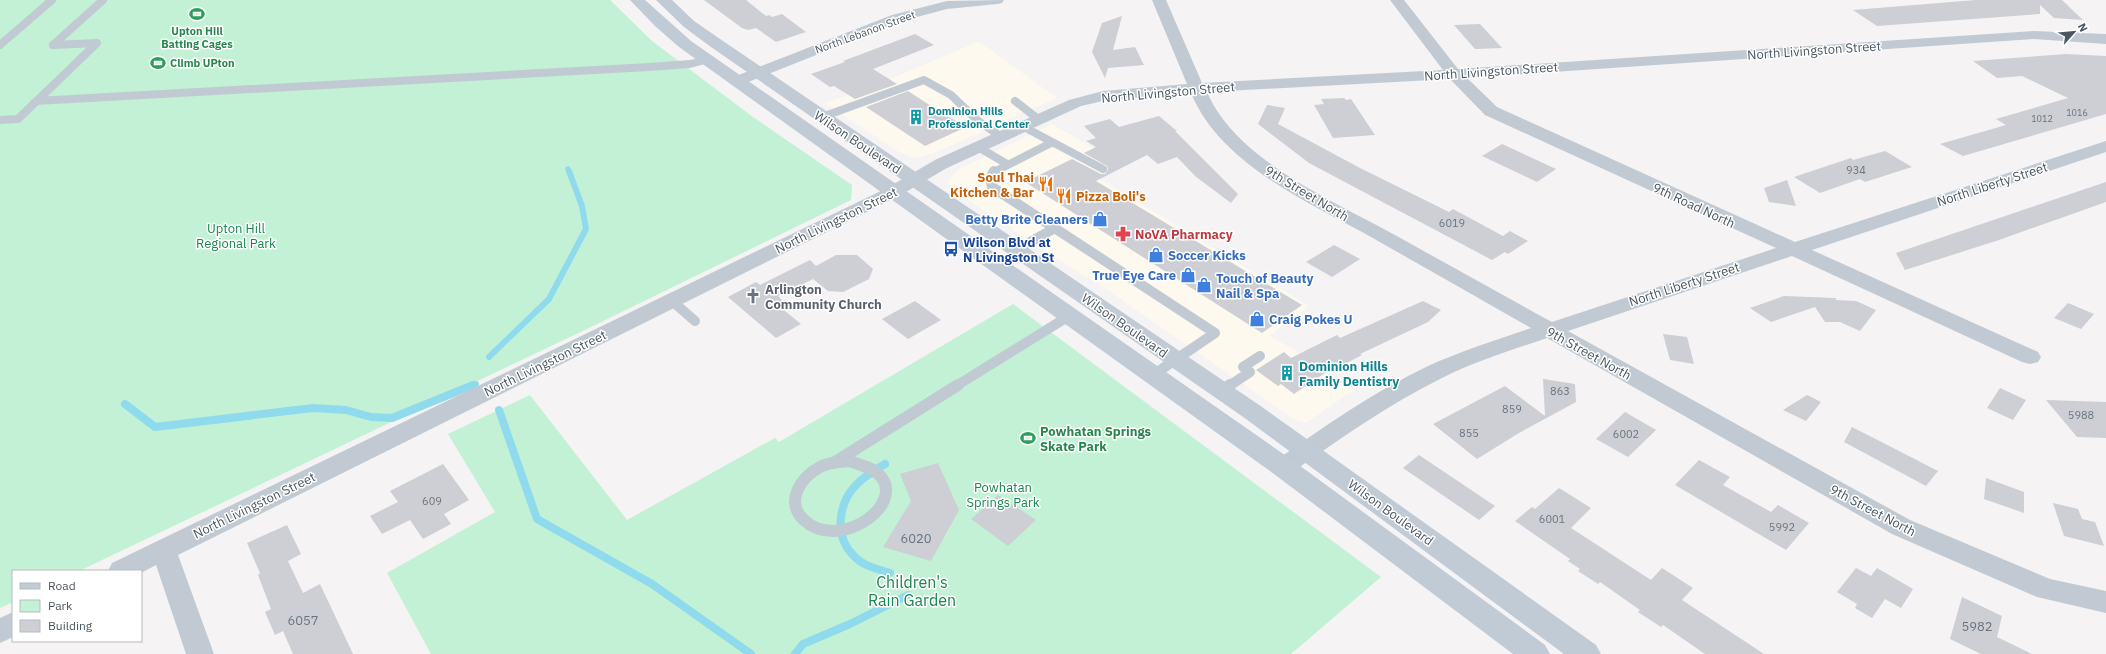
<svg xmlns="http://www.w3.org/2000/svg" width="2106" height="654" font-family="'IBM Plex Sans',sans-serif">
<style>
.commercial{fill:#fdf9ef}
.green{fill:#c3f1d5}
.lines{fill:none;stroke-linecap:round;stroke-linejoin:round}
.stream-far2{stroke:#90daee;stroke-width:5.5}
.stream-far1{stroke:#90daee;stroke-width:6}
.stream{stroke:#90daee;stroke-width:8}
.building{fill:#cdcfd5}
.service-far2{stroke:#c1cad2;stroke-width:8}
.service-far1{stroke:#c1cad2;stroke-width:10}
.service{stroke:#c1cad2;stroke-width:12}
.pedestrian{fill:#c1cad2;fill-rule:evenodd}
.minor{fill:#c1cad2;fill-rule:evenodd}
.secondary{fill:#c1cbd6;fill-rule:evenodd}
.labels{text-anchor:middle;stroke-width:3;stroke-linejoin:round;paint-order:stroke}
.far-number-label{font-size:9px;fill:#6b747e}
.far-leisure-label{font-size:11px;font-weight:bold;fill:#27864d;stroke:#fff}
.far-street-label{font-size:11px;fill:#4a5661;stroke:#fff}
.far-culture-label{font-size:11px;font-weight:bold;fill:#0d838f;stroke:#fff;text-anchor:start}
.number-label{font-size:11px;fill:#6b747e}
.street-label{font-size:13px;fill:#4a5661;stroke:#fff}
.food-label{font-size:13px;font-weight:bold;fill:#c56008;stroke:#fff;text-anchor:end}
.shop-label{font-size:13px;font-weight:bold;fill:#366cbe;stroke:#fff;text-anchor:start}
.park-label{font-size:13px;fill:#17864f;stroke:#fff}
.health-label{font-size:13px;font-weight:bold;fill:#be3a42;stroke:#fff;text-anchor:start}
.transit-label{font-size:13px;font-weight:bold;fill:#164399;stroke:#fff;text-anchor:start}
.worship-label{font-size:13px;font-weight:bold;fill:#5b616d;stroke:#fff;text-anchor:start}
.culture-label{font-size:13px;font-weight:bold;fill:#0d838f;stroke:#fff;text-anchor:start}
.leisure-label{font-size:13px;font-weight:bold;fill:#27864d;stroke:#fff;text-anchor:start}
.near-number-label{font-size:13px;fill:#6b747e}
.near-park-label{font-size:16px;fill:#17864f;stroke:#fff}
</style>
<rect width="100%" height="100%" fill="#f5f3f3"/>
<g class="commercial">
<path d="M 975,43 L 981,43 L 1057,98 L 932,154 L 913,158 L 899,152 L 825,103 L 876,85 Z"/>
<path d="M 1052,124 L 1126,167 L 1097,177 L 1309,306 L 1269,336 L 1293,349 L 1352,391 L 1306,423 L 1295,420 L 1109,291 L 1044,251 L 951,188 L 948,181 L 953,175 L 961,168 Z"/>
</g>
<g class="green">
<path d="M 0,0 L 610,0 L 652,41 L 753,117 L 852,185 L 851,200 L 591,327 L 79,571 L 13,571 L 13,602 L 0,608 Z"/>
<path d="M 1013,304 L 1381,577 L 1291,654 L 431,654 L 387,573 L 495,512 L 448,434 L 530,395 L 627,520 L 775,438 L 779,442 Z"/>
</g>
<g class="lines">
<path class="stream-far2" d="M 568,169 L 569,172"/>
<g class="stream-far1">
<path d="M 489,357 L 549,299 L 586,229 L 582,206 L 569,171"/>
<path d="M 470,386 L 476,384"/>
</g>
<g class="stream">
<path d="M 125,404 L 155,427 L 313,408 L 346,410 L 371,417 L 392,418 L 473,385"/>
<path d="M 499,410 L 537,519 L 652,584 L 751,654"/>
<path d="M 885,464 C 875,470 863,477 855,486 C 838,505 834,537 854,556 C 863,566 877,569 890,573"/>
<path d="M 795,654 L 803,644 L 850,624 L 908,595"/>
</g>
</g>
<g class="building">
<path d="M 704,0 L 746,0 L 766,16 L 769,15 L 772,17 L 782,14 L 806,32 L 776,42 L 756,28 L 748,30 L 742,28 Z"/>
<path d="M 1976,0 L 2062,0 L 2083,20 L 2054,18 L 2040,5 L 2040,14 L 1877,26 L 1853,10 Z"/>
<path d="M 1122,16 L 1113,50 L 1135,47 L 1144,65 L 1108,68 L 1105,78 L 1092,52 L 1102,23 Z"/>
<path d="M 1480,24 L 1502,48 L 1475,49 L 1454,25 Z"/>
<path d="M 915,34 L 934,45 L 873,69 L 897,84 L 855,99 L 834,86 L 830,87 L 811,74 L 845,62 L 843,61 Z"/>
<path d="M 2066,54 L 2106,56 L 2106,114 L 1963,156 L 1940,144 L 2006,125 L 1996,119 L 2068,98 L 2022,76 L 1997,78 L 1973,61 Z"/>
<path d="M 908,91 L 928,104 L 966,127 L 925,146 L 866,107 Z"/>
<path d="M 1344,98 L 1346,100 L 1351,99 L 1375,135 L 1333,138 L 1314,105 L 1324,104 L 1321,99 Z"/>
<path d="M 1267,105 L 1285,108 L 1278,124 L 1360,168 L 1449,212 L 1453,209 L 1503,236 L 1510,231 L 1528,241 L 1508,254 L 1505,252 L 1492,260 L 1309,163 L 1258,124 Z"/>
<path d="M 1159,116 L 1177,131 L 1175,131 L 1238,194 L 1231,203 L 1195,176 L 1177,157 L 1158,164 L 1147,155 L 1096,181 L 1302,305 L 1262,333 L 1025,182 L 1072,159 L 1101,174 L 1105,174 L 1108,169 L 1107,166 L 1084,153 L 1096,147 L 1086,141 L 1096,138 L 1084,126 L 1110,119 L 1119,127 Z"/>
<path d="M 1502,144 L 1556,169 L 1537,182 L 1482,156 Z"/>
<path d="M 1885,151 L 1912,167 L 1865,182 L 1860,179 L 1820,193 L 1794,177 L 1851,158 L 1853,160 Z"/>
<path d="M 1787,180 L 1796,206 L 1769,202 L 1764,188 Z"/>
<path d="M 2106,182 L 2106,202 L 1999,240 L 1905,270 L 1896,253 Z"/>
<path d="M 1334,245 L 1360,259 L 1332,277 L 1306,262 Z"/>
<path d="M 836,255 L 857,255 L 873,269 L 869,279 L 843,292 L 828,291 L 813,279 L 778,296 L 785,303 L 779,306 L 801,324 L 776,338 L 728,297 L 756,282 L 760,285 L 810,260 L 816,266 Z"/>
<path d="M 1784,296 L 1836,298 L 1836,300 L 1856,301 L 1876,310 L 1860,331 L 1840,322 L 1825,322 L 1815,307 L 1771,322 L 1750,308 Z"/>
<path d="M 915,301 L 941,320 L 908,339 L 882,319 Z"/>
<path d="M 1423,301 L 1441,310 L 1428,322 L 1360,354 L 1362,355 L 1333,370 L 1331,369 L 1294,394 L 1281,384 L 1278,386 L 1256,370 L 1284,352 L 1291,358 L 1337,335 L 1340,338 Z"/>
<path d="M 2068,303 L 2094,314 L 2081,329 L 2054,318 Z"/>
<path d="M 1663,334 L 1687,337 L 1694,364 L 1670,360 Z"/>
<path d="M 1543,379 L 1575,384 L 1576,402 L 1519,433 L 1477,459 L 1433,424 L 1505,386 L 1545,416 Z"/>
<path d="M 2000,388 L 2026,400 L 2013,420 L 1987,408 Z"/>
<path d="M 1807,395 L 1821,402 L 1806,421 L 1783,410 Z"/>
<path d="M 2046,400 L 2106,402 L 2106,438 L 2077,437 Z"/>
<path d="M 1625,412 L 1656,430 L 1628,457 L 1596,439 Z"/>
<path d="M 1852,427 L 1903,453 L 1938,471 L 1926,486 L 1844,442 Z"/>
<path d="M 1419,455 L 1495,506 L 1479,520 L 1403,468 Z"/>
<path d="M 1699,460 L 1730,477 L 1723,485 L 1771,512 L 1778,505 L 1809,523 L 1786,550 L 1675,485 Z"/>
<path d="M 938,463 L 959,510 L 931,561 L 883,547 L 911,501 L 900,474 Z"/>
<path d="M 443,464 L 469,500 L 444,514 L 451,524 L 423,539 L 410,520 L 382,534 L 370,516 L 398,502 L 390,491 Z"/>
<path d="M 1986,478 L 2024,492 L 2024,513 L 1984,499 Z"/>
<path d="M 1559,488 L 1591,508 L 1571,528 L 1651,580 L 1662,568 L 1693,588 L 1682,600 L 1764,654 L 1705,654 L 1663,625 L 1661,627 L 1638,612 L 1640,610 L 1600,582 L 1598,584 L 1578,571 L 1580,569 L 1568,561 L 1570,559 L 1515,521 L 1532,507 L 1535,509 Z"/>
<path d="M 998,495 L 1036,520 L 1008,546 L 971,519 Z"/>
<path d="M 2053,503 L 2078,509 L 2082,519 L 2095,522 L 2104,546 L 2064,536 Z"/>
<path d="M 287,525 L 301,554 L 288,561 L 303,593 L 320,584 L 353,654 L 293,654 L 283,631 L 275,635 L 265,612 L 271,609 L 258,575 L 260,573 L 247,543 Z"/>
<path d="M 1856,568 L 1871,576 L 1877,568 L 1913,589 L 1901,608 L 1885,599 L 1872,618 L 1855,608 L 1857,604 L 1837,592 Z"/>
<path d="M 1962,597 L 2002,616 L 1997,637 L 2032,654 L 1981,654 L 1950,639 Z"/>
</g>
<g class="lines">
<g class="service-far2">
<path d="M 0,45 L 52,0"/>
<path d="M 53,45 L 103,0"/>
<path d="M 1015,101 L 1038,119"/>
<path d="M 822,117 L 924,80 L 951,95 L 977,120 L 1000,136"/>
<path d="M 0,120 L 18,119 L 97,43 L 53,45"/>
<path d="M 1022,126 L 1103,169"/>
<path d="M 978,147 L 1007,164"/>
<path d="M 994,172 L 1051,143"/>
</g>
<g class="service-far1">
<path d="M 994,171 L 990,178 L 992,187 L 1215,333 L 1153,375"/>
<path d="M 1016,250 L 1055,228"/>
<path d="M 672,301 L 695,321"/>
<path d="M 956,386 L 1069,316"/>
<path d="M 1229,386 L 1250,372 L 1243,367 L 1260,356"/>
</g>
<g class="service">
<path d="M 1222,391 L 1230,385"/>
<path d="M 850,461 C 857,464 866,466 873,470 C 916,497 842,555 804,520 C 784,502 801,477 820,467 C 829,462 840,462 850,461 Z"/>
<path d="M 835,462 L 958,385"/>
</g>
<path class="pedestrian" d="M 708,56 L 714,60 L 712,62 L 690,68 L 649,71 L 36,105 L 30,101 L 36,97 L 649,63 L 690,60 Z"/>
<g class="minor">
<path d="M 1004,0 L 1002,3 L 997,4 L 947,9 L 902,21 L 743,84 L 731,84 L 729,81 L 731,78 L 892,15 L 947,1 Z"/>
<path d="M 1152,0 L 1166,0 L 1202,83 L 1443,70 L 1390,0 L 1404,0 L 1458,69 L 2034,31 L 2106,34 L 2106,44 L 2034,39 L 1467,78 L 1497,107 L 1795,242 L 2106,141 L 2106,152 L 1812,250 L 2038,352 L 2041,357 L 2038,362 L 2030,364 L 2022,362 L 1792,256 L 1568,331 L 1910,520 L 2050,579 L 2106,591 L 2106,613 L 2037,597 L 1892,534 L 1547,338 C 1512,350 1476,361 1442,378 C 1389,404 1340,439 1291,473 L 1283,476 L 1275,473 L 1271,467 L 1275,461 C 1324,427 1373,392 1428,366 C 1461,351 1496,340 1531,328 C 1480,299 1429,270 1378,241 C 1313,204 1221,166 1191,93 L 1103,101 L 1081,106 L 947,168 L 899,196 L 178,555 L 214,654 L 186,654 L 156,565 L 141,573 L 141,571 L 108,571 L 112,563 L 887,188 L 935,160 L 1069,100 L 1103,91 L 1187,84 ZM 1450,79 L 1485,115 L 1776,248 L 1552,322 C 1499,293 1447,264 1395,235 C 1332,200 1236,160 1207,92 Z"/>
<path d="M 13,612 L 13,637 L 0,643 L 0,618 Z"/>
</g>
<g class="secondary">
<path d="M 630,0 L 645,0 L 691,41 L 1292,460 L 1545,645 L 1550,654 L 1513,654 L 1274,474 L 679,47 L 655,26 Z"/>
<path d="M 656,0 L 672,0 L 694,21 L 723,41 L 1262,407 L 1596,645 L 1601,654 L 1564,654 L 1246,419 L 711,47 L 684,27 Z"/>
</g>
</g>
<defs>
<g id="stadium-bare" transform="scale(1.2)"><path d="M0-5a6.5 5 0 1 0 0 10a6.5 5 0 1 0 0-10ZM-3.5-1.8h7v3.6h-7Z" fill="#2e9e5b" stroke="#fff" stroke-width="2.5" paint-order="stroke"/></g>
<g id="building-bare" transform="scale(1.2)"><path d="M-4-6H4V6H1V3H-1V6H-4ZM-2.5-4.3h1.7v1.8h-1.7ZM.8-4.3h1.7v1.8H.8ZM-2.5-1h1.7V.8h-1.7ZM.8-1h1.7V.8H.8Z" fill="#0f9aa8" stroke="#fff" stroke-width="2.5" paint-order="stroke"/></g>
<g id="restaurant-bare" transform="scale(1.2)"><path d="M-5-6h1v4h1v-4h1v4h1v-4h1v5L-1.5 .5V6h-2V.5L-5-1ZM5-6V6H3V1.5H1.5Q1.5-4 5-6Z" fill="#e8710a" stroke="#fff" stroke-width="2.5" paint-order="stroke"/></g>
<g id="shop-bare" transform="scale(1.2)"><path d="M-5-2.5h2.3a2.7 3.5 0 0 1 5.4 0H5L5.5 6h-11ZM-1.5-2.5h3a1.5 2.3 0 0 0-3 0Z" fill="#3f7fe0" stroke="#fff" stroke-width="2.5" paint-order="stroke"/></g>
<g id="pharmacy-bare" transform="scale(1.2)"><path d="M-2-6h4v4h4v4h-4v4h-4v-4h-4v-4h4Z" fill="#e0444e" stroke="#fff" stroke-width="2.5" paint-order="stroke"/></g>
<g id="bus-bare" transform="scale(1.2)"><path d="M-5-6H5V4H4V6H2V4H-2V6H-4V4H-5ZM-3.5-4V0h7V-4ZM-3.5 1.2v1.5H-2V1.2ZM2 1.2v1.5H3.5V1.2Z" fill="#1a4fb4" stroke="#fff" stroke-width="2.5" paint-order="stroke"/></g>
<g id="church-bare" transform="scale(1.2)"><path d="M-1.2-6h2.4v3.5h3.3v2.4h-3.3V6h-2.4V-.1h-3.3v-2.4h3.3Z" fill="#6b7280" stroke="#fff" stroke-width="2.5" paint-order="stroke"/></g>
</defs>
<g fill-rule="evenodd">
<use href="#stadium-bare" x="197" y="14"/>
<use href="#stadium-bare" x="158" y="63"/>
<use href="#building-bare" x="916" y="117"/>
<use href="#restaurant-bare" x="1046" y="184"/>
<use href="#restaurant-bare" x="1064" y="196"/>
<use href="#shop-bare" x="1100" y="219"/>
<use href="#pharmacy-bare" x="1123" y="234"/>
<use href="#bus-bare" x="951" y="249"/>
<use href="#shop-bare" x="1156" y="255"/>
<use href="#shop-bare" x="1188" y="275"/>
<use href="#shop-bare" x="1204" y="285"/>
<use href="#church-bare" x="753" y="296"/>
<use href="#shop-bare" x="1257" y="319"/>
<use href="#building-bare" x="1287" y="373"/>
<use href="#stadium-bare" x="1028" y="438"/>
</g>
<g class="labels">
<g class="far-number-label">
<text x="2077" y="116">1016</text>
<text x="2042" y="122">1012</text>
</g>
<g class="far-leisure-label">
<text x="197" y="35">Upton Hill<tspan x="197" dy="13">Batting Cages</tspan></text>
<text x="170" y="67" text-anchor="start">Climb UPton</text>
</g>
<g class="far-street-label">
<text transform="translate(865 32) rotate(-20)" y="4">North Lebanon Street</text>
</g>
<g class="far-culture-label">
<text x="928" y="115">Dominion Hills<tspan x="928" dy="13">Professional Center</tspan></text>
</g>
<g class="number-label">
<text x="1856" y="174">934</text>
<text x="1452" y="227">6019</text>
<text x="1560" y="395">863</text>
<text x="1512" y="413">859</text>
<text x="2081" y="419">5988</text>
<text x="1469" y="437">855</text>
<text x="1626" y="438">6002</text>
<text x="432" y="505">609</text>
<text x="1552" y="523">6001</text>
<text x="1782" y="531">5992</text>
</g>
<g class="street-label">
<text transform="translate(1814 50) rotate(-4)" y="5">North Livingston Street</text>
<text transform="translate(1491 71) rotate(-4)" y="5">North Livingston Street</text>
<text transform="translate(1168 92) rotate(-5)" y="5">North Livingston Street</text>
<text transform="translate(858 142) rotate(34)" y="5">Wilson Boulevard</text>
<text transform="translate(1992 184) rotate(-18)" y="5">North Liberty Street</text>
<text transform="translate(1307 193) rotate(31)" y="5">9th Street North</text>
<text transform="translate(1694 205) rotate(25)" y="5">9th Road North</text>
<text transform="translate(836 220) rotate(-26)" y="5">North Livingston Street</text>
<text transform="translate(1684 284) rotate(-18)" y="5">North Liberty Street</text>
<text transform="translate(1125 325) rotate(35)" y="5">Wilson Boulevard</text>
<text transform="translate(1589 353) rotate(29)" y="5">9th Street North</text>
<text transform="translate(545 363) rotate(-26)" y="5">North Livingston Street</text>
<text transform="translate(254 505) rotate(-26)" y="5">North Livingston Street</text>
<text transform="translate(1873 510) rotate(28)" y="5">9th Street North</text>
<text transform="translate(1391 512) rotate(36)" y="5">Wilson Boulevard</text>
</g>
<g class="food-label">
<text x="1034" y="182">Soul Thai<tspan x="1034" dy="15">Kitchen &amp; Bar</tspan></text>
<text x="1076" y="201" text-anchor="start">Pizza Boli's</text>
</g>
<g class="shop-label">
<text x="1088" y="224" text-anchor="end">Betty Brite Cleaners</text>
<text x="1168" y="260">Soccer Kicks</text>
<text x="1176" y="280" text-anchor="end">True Eye Care</text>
<text x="1216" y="283">Touch of Beauty<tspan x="1216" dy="15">Nail &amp; Spa</tspan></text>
<text x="1269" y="324">Craig Pokes U</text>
</g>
<g class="park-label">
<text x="236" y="233">Upton Hill<tspan x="236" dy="15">Regional Park</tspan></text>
<text x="1003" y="492">Powhatan<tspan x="1003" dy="15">Springs Park</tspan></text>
</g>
<g class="health-label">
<text x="1135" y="239">NoVA Pharmacy</text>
</g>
<g class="transit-label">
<text x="963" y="247">Wilson Blvd at<tspan x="963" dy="15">N Livingston St</tspan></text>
</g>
<g class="worship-label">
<text x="765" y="294">Arlington<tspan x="765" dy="15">Community Church</tspan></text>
</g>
<g class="culture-label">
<text x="1299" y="371">Dominion Hills<tspan x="1299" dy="15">Family Dentistry</tspan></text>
</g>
<g class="leisure-label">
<text x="1040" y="436">Powhatan Springs<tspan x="1040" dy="15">Skate Park</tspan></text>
</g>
<g class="near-number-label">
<text x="916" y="543">6020</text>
<text x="303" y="625">6057</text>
<text x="1977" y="631">5982</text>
</g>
<g class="near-park-label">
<text x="912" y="588">Children's<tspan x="912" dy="18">Rain Garden</tspan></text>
</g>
</g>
<rect x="12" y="570" width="130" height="72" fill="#ffffff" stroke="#b7bbc0"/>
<rect x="20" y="583" width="20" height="6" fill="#c1cbd6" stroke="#b7bbc0"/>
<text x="48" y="590" font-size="12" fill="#4a5661">Road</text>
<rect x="20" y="600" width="20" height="12" fill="#c3f1d5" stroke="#b7bbc0"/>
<text x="48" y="610" font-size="12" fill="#4a5661">Park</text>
<rect x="20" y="620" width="20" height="12" fill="#cdcfd5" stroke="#b7bbc0"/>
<text x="48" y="630" font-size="12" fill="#4a5661">Building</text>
<g transform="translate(2074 32) rotate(63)" stroke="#ffffff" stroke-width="3" paint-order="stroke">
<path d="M0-3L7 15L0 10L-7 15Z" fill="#4a5661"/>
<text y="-6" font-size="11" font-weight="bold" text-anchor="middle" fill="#4a5661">N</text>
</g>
</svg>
